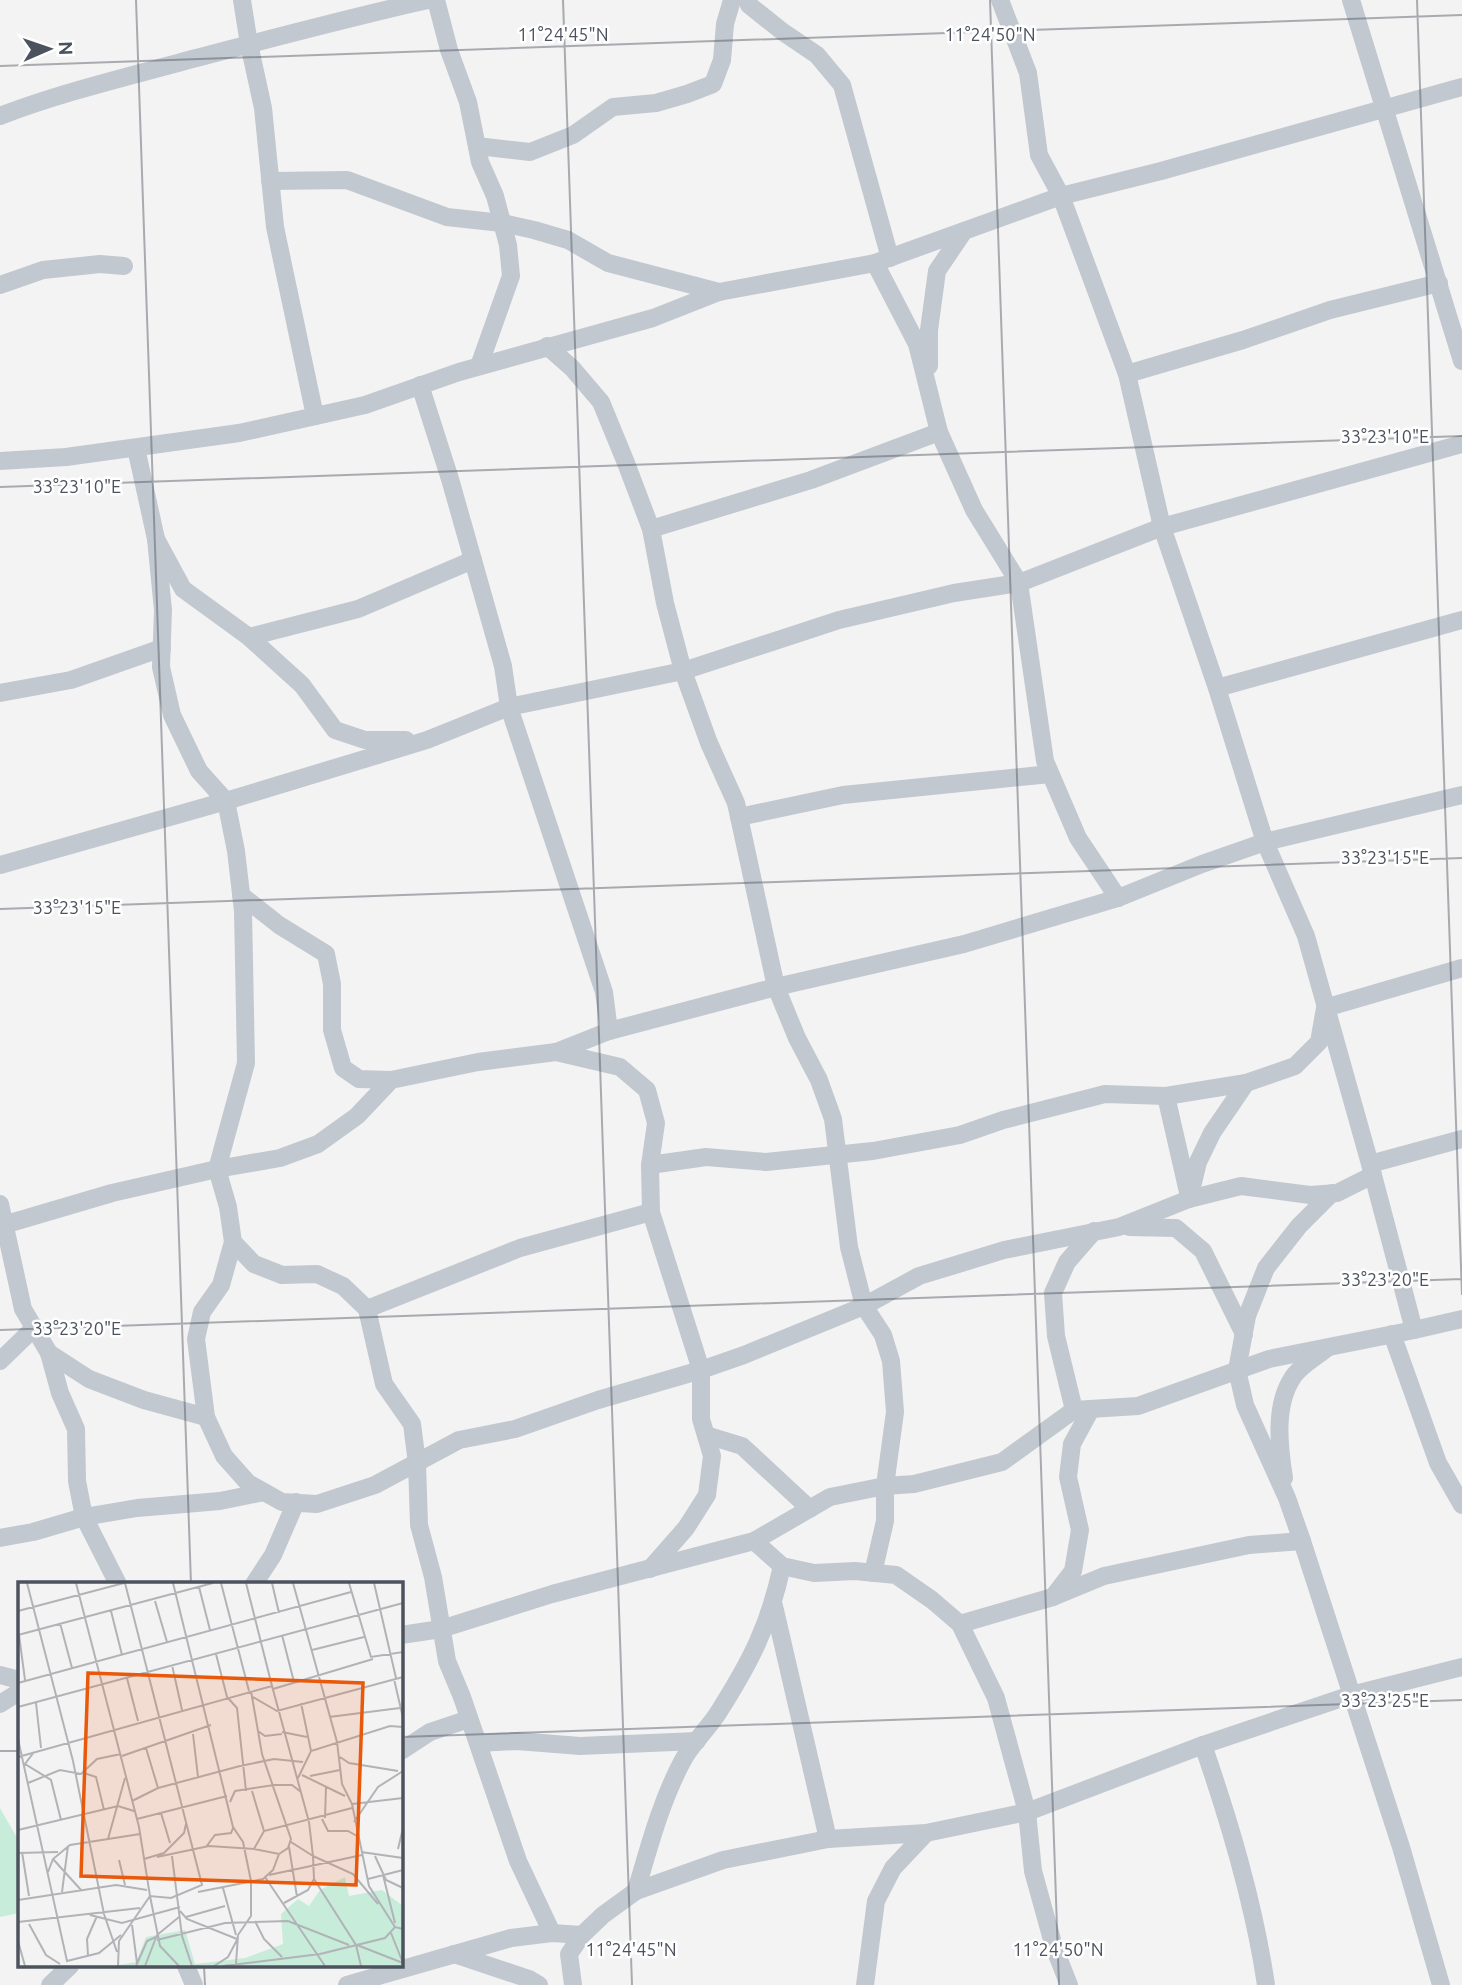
<svg xmlns="http://www.w3.org/2000/svg" width="1462" height="1985" font-family="Ubuntu,sans-serif">
<style>
.green{fill:#c7ecda}
.lines{fill:none;stroke-linecap:round;stroke-linejoin:round}
.street{stroke:#c2c8cf;stroke-width:18}
.ticks{fill:none;stroke:#4c535e;stroke-width:2;stroke-opacity:0.45}
.inset-road{fill:none;stroke:#b1b3b7;stroke-width:2}
.view{fill:#e8590c;fill-opacity:0.15;stroke:#e8590c;stroke-width:3.5}
.inset-edge{fill:none;stroke:#4c535e;stroke-width:3.5}
.ticks-label{font-size:18px;text-anchor:middle;fill:#4c535e;stroke:#fff;stroke-width:5;stroke-linejoin:round;paint-order:stroke}
</style>
<rect width="100%" height="100%" fill="#f4f3f3"/>
<path class="green" d="M 0,1808 L 19,1841 L 19,1913 L 0,1917 Z"/>
<g class="lines">
<g class="street">
<path d="M 242,0 L 249,44 L 263,108 L 275,227 L 315,416"/>
<path d="M 436,0 L 449,50 L 468,102 L 480,162 L 495,196 L 508,245 L 511,276 L 479,366"/>
<path d="M 747,0 L 749,5 L 783,32 L 817,55 L 842,85 L 890,258"/>
<path d="M 1351,0 L 1462,361"/>
<path d="M 0,116 C 60,93 123,78 185,61 C 266,40 347,18 428,0"/>
<path d="M 477,146 L 530,152 L 573,135 L 613,107 L 656,103 L 687,94 L 713,84 L 722,60 L 725,24 L 732,0"/>
<path d="M 270,181 L 347,180 L 447,217 L 502,223 L 534,230 L 568,240 L 608,263 L 719,292"/>
<path d="M 875,263 L 917,344 L 939,432 L 974,510 L 1019,583 L 1045,761 L 1078,838 L 1118,898"/>
<path d="M 0,285 L 43,270 L 100,264 L 124,266"/>
<path d="M 547,346 L 572,368 L 601,402 L 626,463 L 651,529 L 665,603 L 683,671 L 709,743 L 736,803 L 776,987 L 797,1038 L 819,1080 L 833,1119 L 849,1247 L 864,1306 L 883,1335 L 891,1361 L 895,1412 L 885,1486 L 885,1521 L 873,1573"/>
<path d="M 929,366 L 929,330 L 937,271 L 964,231"/>
<path d="M 1127,374 L 1243,340 L 1330,310 L 1439,283"/>
<path d="M 420,385 L 450,479 L 503,666 L 509,707 L 604,992 L 609,1031"/>
<path d="M 136,448 L 156,539 L 183,589 L 249,637 L 302,685 L 335,730 L 365,740 L 406,740"/>
<path d="M 0,461 L 66,457 L 239,433 L 365,405 L 459,372 L 653,318 L 719,292 L 875,263 L 1061,196 L 1161,171 L 1462,87"/>
<path d="M 651,529 L 811,480 L 939,432"/>
<path d="M 156,539 L 163,610 L 161,667 L 172,715 L 199,771 L 226,801 L 236,851 L 243,911 L 246,1063 L 217,1169 L 228,1207 L 233,1242 L 254,1264 L 282,1275 L 317,1274 L 343,1286 L 367,1309 L 384,1384 L 412,1424 L 417,1463 L 419,1525 L 433,1577 L 447,1661 L 462,1697 L 518,1861 L 552,1933"/>
<path d="M 249,637 L 358,609 L 473,560"/>
<path d="M 1217,688 L 1462,620"/>
<path d="M 0,693 L 71,680 L 162,648"/>
<path d="M 739,817 L 843,795 L 1050,774"/>
<path d="M 0,865 L 226,801 L 427,740 L 509,707 L 683,671 L 839,620 L 954,593 L 1019,583 L 1162,527 L 1462,444"/>
<path d="M 241,895 L 279,925 L 326,954 L 332,984 L 332,1030 L 343,1068 L 359,1079 L 391,1080"/>
<path d="M 556,1052 L 620,1067 L 647,1090 L 656,1123 L 650,1165 L 651,1212 L 701,1370 L 701,1419 L 712,1456 L 707,1495 L 686,1528 L 650,1569"/>
<path d="M 1166,1096 L 1188,1192"/>
<path d="M 1370,1164 L 1462,1139"/>
<path d="M 650,1165 L 706,1157 L 766,1162 L 873,1151 L 960,1135 L 1003,1120 L 1105,1094 L 1166,1096 L 1246,1083 L 1295,1066 L 1319,1042 L 1325,1008 L 1462,968"/>
<path d="M 1332,1193 L 1299,1226 L 1266,1268 L 1247,1316 L 1237,1370 L 1245,1405 L 1287,1498 L 1302,1541 L 1401,1847 L 1441,1985"/>
<path d="M 1189,1199 L 1198,1162 L 1212,1133 L 1246,1083"/>
<path d="M 0,1204 L 23,1309 L 49,1353 L 89,1379 L 144,1400 L 206,1417"/>
<path d="M 0,1226 L 112,1193 L 217,1169 L 280,1158 L 318,1144 L 357,1116 L 391,1080 L 478,1062 L 556,1052 L 609,1031 L 776,987 L 964,944 L 1118,898 L 1202,864 L 1265,842 L 1462,795"/>
<path d="M 1129,1227 L 1176,1228 L 1203,1251 L 1244,1334"/>
<path d="M 233,1242 L 221,1285 L 202,1312 L 196,1339 L 206,1417 L 224,1456 L 248,1483 L 282,1502 L 317,1504 L 375,1485 L 459,1440 L 515,1429 L 598,1400 L 701,1370 L 744,1355 L 864,1306 L 919,1276 L 1004,1250 L 1119,1227 L 1189,1199 L 1241,1186 L 1310,1195 L 1337,1193 L 1373,1175"/>
<path d="M 367,1309 L 520,1248 L 651,1212"/>
<path d="M 1414,1330 L 1462,1319"/>
<path d="M 1392,1334 L 1438,1463 L 1462,1505"/>
<path d="M 49,1353 L 60,1393 L 76,1429 L 77,1481 L 84,1517 L 118,1584"/>
<path d="M 0,1361 L 34,1328"/>
<path d="M 1074,1410 L 1056,1336 L 1053,1293 L 1067,1262 L 1094,1231"/>
<path d="M 706,1435 L 742,1446 L 810,1509"/>
<path d="M 1284,1478 C 1279,1446 1274,1405 1293,1377 C 1300,1366 1316,1357 1326,1349"/>
<path d="M 0,1538 L 33,1532 L 84,1517 L 137,1508 L 220,1501 L 264,1492"/>
<path d="M 754,1541 L 782,1566 L 814,1573 L 855,1571 L 896,1575 L 932,1600 L 960,1624 L 996,1698 L 1027,1812 L 1033,1871 L 1054,1947 L 1069,1985"/>
<path d="M 254,1584 L 273,1555 L 296,1502"/>
<path d="M 1053,1597 L 1073,1571 L 1080,1530 L 1068,1477 L 1072,1444 L 1091,1409"/>
<path d="M 774,1606 L 828,1839"/>
<path d="M 960,1624 L 1053,1597 L 1104,1576 L 1249,1545 L 1302,1541"/>
<path d="M 401,1635 L 441,1629 L 552,1594 L 754,1541 L 830,1497 L 885,1486 L 914,1484 L 1002,1462 L 1074,1410 L 1138,1406 L 1269,1359 L 1414,1330 L 1370,1164 L 1306,936 L 1265,842 L 1217,688 L 1162,527 L 1127,374 L 1061,196 L 1039,155 L 1028,73 L 1000,0"/>
<path d="M 0,1675 L 19,1680"/>
<path d="M 0,1704 L 19,1692"/>
<path d="M 478,1743 L 517,1741 L 580,1746 L 697,1741"/>
<path d="M 1203,1745 C 1230,1823 1254,1903 1266,1985"/>
<path d="M 401,1751 L 430,1732 L 469,1719"/>
<path d="M 636,1891 C 649,1847 661,1801 683,1760 C 692,1743 708,1729 718,1713 C 751,1661 769,1626 782,1566"/>
<path d="M 454,1954 L 529,1979 L 539,1985"/>
<path d="M 186,1966 L 194,1985"/>
<path d="M 50,1985 L 70,1966"/>
<path d="M 347,1985 L 511,1938 L 552,1933 L 582,1935"/>
<path d="M 573,1985 L 569,1954 L 582,1935 L 603,1915 L 636,1891 L 723,1860 L 828,1839 L 926,1833 L 1027,1812 L 1203,1745 L 1351,1695 L 1462,1667"/>
<path d="M 865,1985 L 876,1901 L 893,1868 L 926,1833"/>
</g>
</g>
<path class="ticks" d="M 136,0 L 191,1584M 563,0 L 632,1985M 990,0 L 1059,1985M 1417,0 L 1462,1295M 0,66 L 1462,15M 0,487 L 1462,436M 0,909 L 1462,858M 0,1330 L 1462,1279M 401,1737 L 1462,1700M 0,1751 L 19,1751M 204,1966 L 205,1985"/>
<g transform="translate(18 1582)">
<rect width="385" height="385" fill="#f4f3f3"/>
<path d="M 327,295 L 331,314 L 364,308 L 385,324 L 385,384 L 96,384 L 118,380 L 128,355 L 167,348 L 177,382 L 227,376 L 265,362 L 263,332 L 280,317 L 291,324 L 302,308 Z" fill="#c7ecda"/>
<path class="inset-road" d="M 9,1 L 55,179 L 86,332 L 99,370M 58,1 L 121,245 L 132,314 L 101,359 L 100,384M 107,1 L 184,303 L 153,316 L 132,314 L 142,364 L 161,384M 155,1 L 215,245 L 225,260 L 233,299 L 233,334 L 220,353 L 218,382M 203,1 L 231,109M 228,1 L 254,104M 254,1 L 261,31M 275,1 L 319,160 L 324,202 L 334,222 L 351,304 L 377,345M 331,1 L 353,75 L 385,70M 356,1 L 378,96M 181,5 L 192,48M 137,19 L 149,60M 0,29 L 106,1M 93,29 L 104,73M 42,41 L 54,86M 0,53 L 195,1M 1,53 L 7,98M 264,53 L 276,100M 294,68 L 346,55M 198,72 L 209,115 L 219,126 L 228,209M 154,83 L 164,128M 109,96 L 120,139M 376,97 L 385,136M 0,101 L 333,10M 255,107 L 355,77M 233,109 L 244,172 L 273,257 L 270,266 L 261,272 L 236,267M 235,115 L 259,129 L 385,95M 18,121 L 23,166M 283,121 L 293,169M 0,125 L 385,21M 311,135 L 382,126M 240,149 L 247,154 L 264,152M 264,150 L 289,155M 175,152 L 180,195M 0,157 L 49,379 L 81,371 L 103,353M 128,166 L 140,206M 16,170 L 7,182 L 33,198 L 43,238M 104,174 L 193,143M 0,175 L 254,104 L 291,240 L 295,274 L 335,292 L 360,322M 322,175 L 331,181 L 380,189M 66,191 L 78,195 L 86,228M 284,193 L 327,214M 292,194 L 322,188M 280,196 L 293,169 L 372,144 L 385,145M 10,201 L 42,188 L 63,192 L 79,177 L 103,172M 234,209 L 246,249M 114,219 L 140,206 L 222,184 L 256,177 L 285,180M 212,220 L 217,209 L 256,203 L 274,203 L 283,210M 334,222 L 385,216M 143,231 L 152,261M 307,236 L 308,205M 119,237 L 209,214M 304,237 L 310,249 L 330,249 L 339,254M 336,240 L 360,205 L 385,189M 0,248 L 100,224 L 116,229M 90,257 L 107,196M 188,265 L 197,253 L 213,251 L 215,246M 271,265 L 279,315M 380,267 L 385,246M 4,270 L 11,314M 343,270 L 385,276M 0,271 L 40,270M 154,274 L 164,354 L 174,384M 357,274 L 368,298 L 385,306M 139,275 L 191,264 L 236,267 L 246,249 L 334,226M 35,277 L 63,308M 126,277 L 146,271 L 166,251 L 168,242M 101,278 L 107,303M 30,290 L 35,277 L 52,263 L 122,252M 251,293 L 344,273M 365,293 L 377,341M 247,295 L 307,384M 296,297 L 338,363 L 343,384M 350,297 L 385,288M 205,306 L 218,353M 44,310 L 50,264M 180,310 L 245,297 L 255,288 L 261,272M 0,318 L 98,303 L 129,308M 266,321 L 290,308 L 296,297 L 295,274 L 273,260M 162,329 L 169,337 L 219,357M 72,333 L 104,341 L 162,325M 168,335 L 207,324M 237,339 L 246,357 L 264,375M 0,340 L 122,326M 11,342 L 28,373 L 42,382M 114,343 L 119,381M 373,351 L 385,381M 139,358 L 207,341 L 270,339 L 331,363M 0,359 L 7,384M 339,363 L 385,381M 70,374 L 69,357 L 79,334M 118,384 L 129,359 L 138,355M 127,384 L 139,353 L 161,335M 196,384 L 210,375 L 219,358M 205,384 L 302,372 L 367,356 L 377,345 L 385,347"/>
<path class="view" d="M 70,91 L 345,101 L 338,303 L 63,294 Z"/>
<rect width="385" height="385" class="inset-edge"/>
</g>
<g class="ticks-label">
<text x="563" y="41">11°24'45"N</text>
<text x="990" y="41">11°24'50"N</text>
<text x="1385" y="443">33°23'10"E</text>
<text x="77" y="493">33°23'10"E</text>
<text x="1385" y="864">33°23'15"E</text>
<text x="77" y="914">33°23'15"E</text>
<text x="1385" y="1286">33°23'20"E</text>
<text x="77" y="1335">33°23'20"E</text>
<text x="1385" y="1707">33°23'25"E</text>
<text x="631" y="1956">11°24'45"N</text>
<text x="1058" y="1956">11°24'50"N</text>
</g>
<g transform="translate(49 49) rotate(88)" stroke="#ffffff" stroke-width="5" paint-order="stroke">
<path d="M0-5L12 26L0 18L-12 26Z" fill="#4c535e"/>
<text y="-10" font-size="19" font-weight="bold" text-anchor="middle" fill="#4c535e">N</text>
</g>
</svg>
